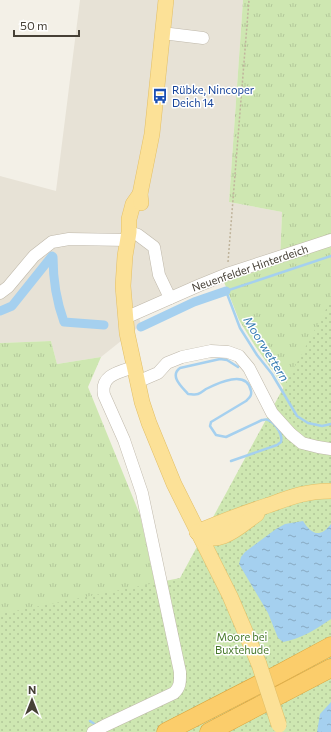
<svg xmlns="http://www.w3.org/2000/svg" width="331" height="732" font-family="Commissioner,sans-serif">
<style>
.residential{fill:#e7e2d6}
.grass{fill:url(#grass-tufts)}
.park{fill:url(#park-dots)}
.water{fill:url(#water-ripples)}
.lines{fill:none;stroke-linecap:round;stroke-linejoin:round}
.stream{stroke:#a5d0ef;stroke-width:2.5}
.canal{stroke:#a5d0ef;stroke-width:9}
.minor-casing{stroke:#bfb8aa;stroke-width:13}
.major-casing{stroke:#e2bf67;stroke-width:16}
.highway-casing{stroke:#dba23a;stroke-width:19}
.path{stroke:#c0b49c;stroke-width:1.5;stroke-dasharray:2 2;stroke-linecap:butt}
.minor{stroke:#fff;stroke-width:12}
.major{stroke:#fce197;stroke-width:15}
.highway{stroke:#fbcd6b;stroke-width:18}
.major-bridge-casing{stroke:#e2bf67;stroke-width:16;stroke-linecap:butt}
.major-bridge{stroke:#fce197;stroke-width:15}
.labels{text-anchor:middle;stroke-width:3;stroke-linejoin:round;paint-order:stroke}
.transit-label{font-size:11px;fill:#164399;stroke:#fff;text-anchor:start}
.street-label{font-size:11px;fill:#464036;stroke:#fff}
.park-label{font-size:11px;fill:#46782a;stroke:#fff}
.water-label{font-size:12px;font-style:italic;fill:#3179b1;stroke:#fff}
</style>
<defs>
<pattern id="grass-tufts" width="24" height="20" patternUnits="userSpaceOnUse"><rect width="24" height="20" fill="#cee7b1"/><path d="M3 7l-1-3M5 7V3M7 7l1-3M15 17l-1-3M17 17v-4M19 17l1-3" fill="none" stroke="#b2c799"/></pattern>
<pattern id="park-dots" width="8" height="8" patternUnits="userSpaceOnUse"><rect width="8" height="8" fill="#cee7b1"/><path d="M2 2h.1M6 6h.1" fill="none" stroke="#b2c799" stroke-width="1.8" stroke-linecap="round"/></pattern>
<pattern id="water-ripples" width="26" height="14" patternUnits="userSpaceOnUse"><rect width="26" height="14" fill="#a5d0ef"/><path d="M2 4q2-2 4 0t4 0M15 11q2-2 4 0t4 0" fill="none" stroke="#88aac2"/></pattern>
</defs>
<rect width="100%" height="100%" fill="#f3f0e7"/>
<path class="residential" d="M 80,0 L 243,0 L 229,202 L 282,212 L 280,263 L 192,293 L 139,317 L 141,325 L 101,357 L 57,364 L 51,341 L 0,343 L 0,176 L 56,191 Z"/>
<g class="grass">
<path d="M 243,0 L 331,0 L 331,420 L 292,402 L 273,371 L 255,346 L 239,320 L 224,282 L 280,263 L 282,212 L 229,202 Z"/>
<path d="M 51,341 L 57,364 L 101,357 L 88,387 L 140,515 L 176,680 L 0,732 L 0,343 Z"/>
</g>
<path class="park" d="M 331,300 L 331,732 L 0,732 L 0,614 L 180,578 Z"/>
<g class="water">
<path d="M 303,521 C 312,535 320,538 331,524 L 331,619 C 316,629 301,639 283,642 L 278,638 L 268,613 L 239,564 L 241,557 L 245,552 L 276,529 L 285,524 Z"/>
<path d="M 331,702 L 331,732 L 317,732 L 320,714 Z"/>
</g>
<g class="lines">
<g class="stream">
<path d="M 331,256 L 226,291 L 240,328 L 257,355 L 272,374 L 297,416 L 308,423 L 322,426 L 331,424"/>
<path d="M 231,461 L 277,445 L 281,442 C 283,435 276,423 268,420 C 266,419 264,420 262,420 L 226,437 L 216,435 L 210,426 L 211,422 L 246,401 C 249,398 252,396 251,391 C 247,369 218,383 206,389 C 203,391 201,393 198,394 C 195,395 191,394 188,394 C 182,387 169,376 180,368 L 220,359 L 227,360 L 238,367"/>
<path d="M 90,721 L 96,725"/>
</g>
<g class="canal">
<path d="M 0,311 L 12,306 L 52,256 L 53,257 C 53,280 56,300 64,322 L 104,325"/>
<path d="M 141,327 L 194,302 L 226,291"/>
</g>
<g class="minor-casing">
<g id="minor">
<path d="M 162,33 L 203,38"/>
<path d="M 129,232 L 138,235 L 154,247 L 159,275 L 170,298"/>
<path d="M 0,293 L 8,287 L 34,256 L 52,242 L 69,239 L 128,240"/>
<path d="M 125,318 L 200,285 L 227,274 L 331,240"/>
<path d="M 137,382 L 158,373 L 167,363 L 182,357 L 211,351 L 228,352 L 239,356 L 249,368 L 272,413 L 291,434 L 302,443 L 318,447 L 331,449"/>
<path d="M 93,732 L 104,726 L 174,693 C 181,686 180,681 180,672 L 142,493 L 124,440 L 104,395 C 100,375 119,372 134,367"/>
</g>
</g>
<g class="major-casing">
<g id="major">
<path d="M 140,194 L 133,204 L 129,219 L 129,232 L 125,256 L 123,286 L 127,333 L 142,402 L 149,423 L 174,484 L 230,596 L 259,664"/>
<path d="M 141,203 L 140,194 L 152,134 L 166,0"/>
<path d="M 197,532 C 221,522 244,513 269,505 C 291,497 306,491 331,491"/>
<path d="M 197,532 C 218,549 240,526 257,514"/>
</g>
</g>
<g class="highway-casing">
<g id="highway">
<path d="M 166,732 L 277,675 L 331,646"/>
<path d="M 209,732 L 331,668"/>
</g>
</g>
<path class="path" d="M 228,262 L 249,0"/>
<use href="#minor" class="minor"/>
<use href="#major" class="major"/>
<use href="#highway" class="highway"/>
<g class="major-bridge-casing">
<path id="major-bridge" d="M 259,664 L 279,725"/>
</g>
<use href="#major-bridge" class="major-bridge"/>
</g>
<defs>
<g id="bus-bare" transform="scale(1.2)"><path d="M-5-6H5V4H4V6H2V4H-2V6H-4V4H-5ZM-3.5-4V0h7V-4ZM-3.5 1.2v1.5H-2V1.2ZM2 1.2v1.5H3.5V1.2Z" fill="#1a4fb4" stroke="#fff" stroke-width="2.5" paint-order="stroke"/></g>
</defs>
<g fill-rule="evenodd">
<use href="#bus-bare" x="160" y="96"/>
</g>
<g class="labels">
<g class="transit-label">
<text x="172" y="94">Rübke, Nincoper<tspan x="172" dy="13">Deich 14</tspan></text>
</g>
<g class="street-label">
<text transform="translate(250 268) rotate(-19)" y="4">Neuenfelder Hinterdeich</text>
</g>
<g class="park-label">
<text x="242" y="641">Moore bei<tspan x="242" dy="13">Buxtehude</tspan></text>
</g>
<g class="water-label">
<text transform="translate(266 349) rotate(58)" y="4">Moorwettern</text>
</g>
</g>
<g transform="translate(32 700)" stroke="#ffffff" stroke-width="3" paint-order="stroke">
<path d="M0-3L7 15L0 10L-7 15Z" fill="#464036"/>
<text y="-6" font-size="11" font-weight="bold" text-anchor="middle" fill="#464036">N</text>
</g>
<path d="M14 30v6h65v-6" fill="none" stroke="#464036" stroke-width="2"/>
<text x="20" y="30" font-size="12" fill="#464036" stroke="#ffffff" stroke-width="3" paint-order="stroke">50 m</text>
</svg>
